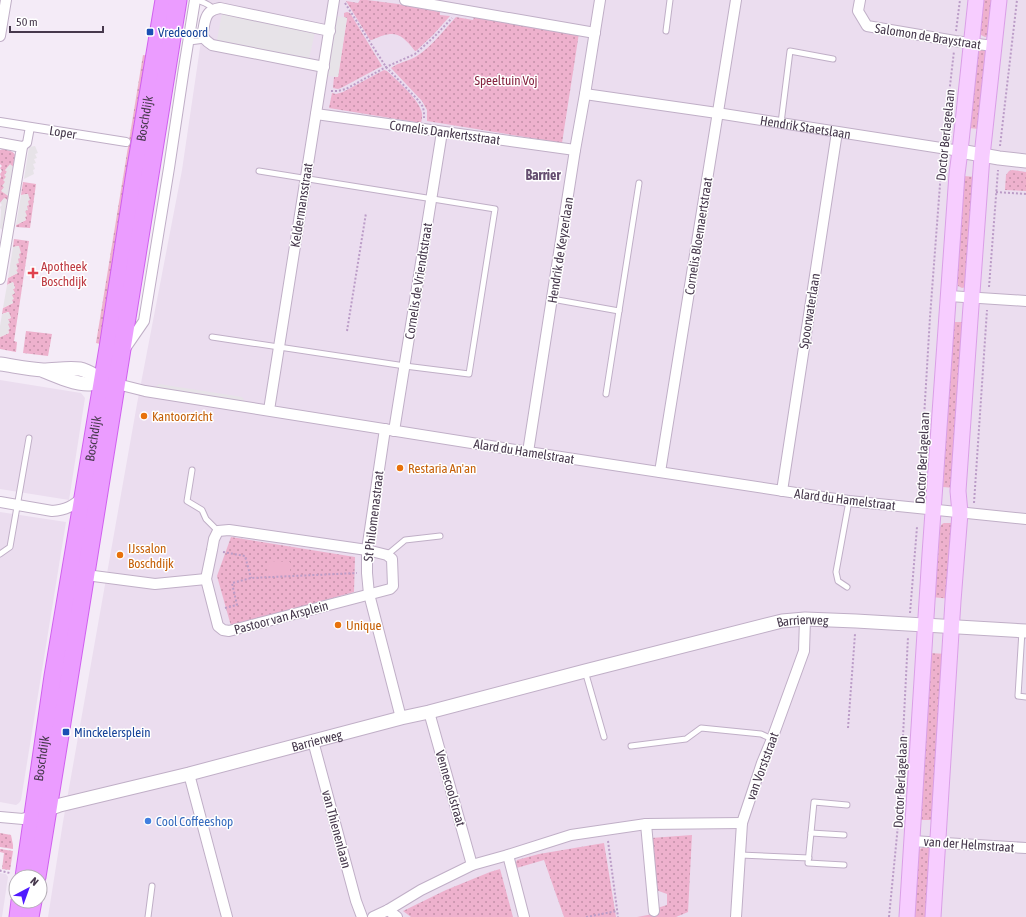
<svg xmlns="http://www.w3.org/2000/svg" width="1026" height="917" font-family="'Asap Condensed',sans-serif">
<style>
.residential{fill:#ebddef}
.grass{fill:url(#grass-dots)}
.garden{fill:#eeb1cd}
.parking{fill:#e7e3e8}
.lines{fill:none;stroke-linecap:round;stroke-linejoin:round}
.service-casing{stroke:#c0afc7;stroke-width:7}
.pedestrian-casing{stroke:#c0afc7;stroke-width:10}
.minor-casing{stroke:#c0afc7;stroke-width:12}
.tertiary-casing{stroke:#c0afc7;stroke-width:15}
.secondary-casing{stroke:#da9fe7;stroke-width:17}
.primary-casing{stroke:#d061ef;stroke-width:19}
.path{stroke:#bb9cc7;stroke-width:2;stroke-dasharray:2 2;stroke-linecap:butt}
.service{stroke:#fff;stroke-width:5}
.pedestrian{stroke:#fff;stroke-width:8}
.minor{stroke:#fff;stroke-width:10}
.tertiary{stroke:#fff;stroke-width:13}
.secondary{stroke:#f7cdff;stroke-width:15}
.primary{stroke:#eb9cff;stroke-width:17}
.transit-dot{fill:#1a4fb4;stroke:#fff;stroke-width:1.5}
.health-dot{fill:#e0444e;stroke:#fff;stroke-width:1.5}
.food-dot{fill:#e8710a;stroke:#fff;stroke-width:1.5}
.shop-dot{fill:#3f7fe0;stroke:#fff;stroke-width:1.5}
.labels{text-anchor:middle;stroke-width:3;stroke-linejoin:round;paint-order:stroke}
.transit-label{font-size:13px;fill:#164399;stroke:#fff;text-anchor:start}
.street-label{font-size:13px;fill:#46384c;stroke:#fff}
.park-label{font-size:13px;fill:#852440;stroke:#fff}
.health-label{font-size:13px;fill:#be3a42;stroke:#fff;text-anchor:start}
.food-label{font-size:13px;fill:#c56008;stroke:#fff;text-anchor:start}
.shop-label{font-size:13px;fill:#366cbe;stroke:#fff;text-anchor:start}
.neighbourhood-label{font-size:14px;font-weight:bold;fill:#654e70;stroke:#fff}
</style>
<defs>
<pattern id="grass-dots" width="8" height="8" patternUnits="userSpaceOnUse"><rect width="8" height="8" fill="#eeb1cd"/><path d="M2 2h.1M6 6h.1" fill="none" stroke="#c391a9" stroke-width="1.8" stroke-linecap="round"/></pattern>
</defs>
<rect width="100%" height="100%" fill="#f4ebf7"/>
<g class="residential">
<path d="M 207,0 L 1026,0 L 1026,917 L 48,917 L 63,822 L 137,404 L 182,170 Z"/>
<path d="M 0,380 L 81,393 L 85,398 L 69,500 L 0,489 Z"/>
<path d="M 0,512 L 66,522 L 21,800 L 19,803 L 16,805 L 0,802 Z"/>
<path d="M 0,873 L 6,874 L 8,877 L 2,917 L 0,917 Z"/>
</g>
<g class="grass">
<path d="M 360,0 L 367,0 L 398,4 L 440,12 L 440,15 L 450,16 L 433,35 L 416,51 L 415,51 C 400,32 394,30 372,40 L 370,40 L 346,1 L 358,3 Z"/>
<path d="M 983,0 L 995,0 L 988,36 L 985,37 L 981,35 L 980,31 Z"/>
<path d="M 347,12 L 350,13 L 382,66 L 341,88 L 338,89 L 333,88 L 334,77 L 338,77 L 347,18 L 344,17 L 344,13 Z"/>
<path d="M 456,17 L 473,20 L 474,17 L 579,33 L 562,143 L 427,121 L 427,110 L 422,101 L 391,68 C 399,62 409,61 417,56 C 431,47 444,30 456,17 Z"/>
<path d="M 983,49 L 987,52 L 980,129 L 968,128 L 977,53 L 980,50 Z"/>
<path d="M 143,55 L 150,56 L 100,344 L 96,343 Z"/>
<path d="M 384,70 L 387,71 C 397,80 417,98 421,110 C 423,115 422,119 421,123 L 329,108 L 332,93 L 336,94 L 343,92 Z"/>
<path d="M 3,149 C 18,152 17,156 16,169 L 5,170 L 7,171 L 4,187 L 11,198 L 10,203 L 5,198 L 0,203 L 0,178 L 1,177 L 0,174 L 2,171 L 0,168 L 2,166 L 0,164 L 0,150 Z"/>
<path d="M 1012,170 L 1026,172 L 1026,191 L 1005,190 L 1006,175 L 1009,171 Z"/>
<path d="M 964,176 L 975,177 L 966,287 L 962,288 L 958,286 L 957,281 Z"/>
<path d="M 23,182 L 36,184 L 30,228 L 16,227 L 16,225 L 26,220 C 23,213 27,208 28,200 C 28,198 28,196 28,194 L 21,195 Z"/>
<path d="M 14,239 L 29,241 L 14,341 L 17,342 L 16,352 L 0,349 L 0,337 L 9,333 L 8,329 L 8,319 L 11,318 L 8,312 L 2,314 L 3,308 L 13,303 C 11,299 12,294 13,289 L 15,288 L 13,282 L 7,285 L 8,278 L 17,273 C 14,266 19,255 19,246 L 13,247 Z"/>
<path d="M 954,322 L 965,322 L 954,488 L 943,487 Z"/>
<path d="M 26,331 L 52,334 L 48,356 L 23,353 Z"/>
<path d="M 944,523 L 952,523 L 951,599 L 932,597 L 938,559 L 940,527 L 942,524 Z"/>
<path d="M 231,537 L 355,557 L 354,592 L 231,626 L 217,576 Z"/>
<path d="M 929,653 L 947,654 L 936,820 L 921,820 L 931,667 Z"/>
<path d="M 0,833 L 11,835 L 13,845 L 13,849 L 0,847 Z"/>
<path d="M 692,835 L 688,912 L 676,917 L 637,917 L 653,914 L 654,909 L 667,905 L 667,894 L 656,890 L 651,838 Z"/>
<path d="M 604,843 L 616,917 L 564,917 L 544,860 L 513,869 L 517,860 L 539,854 Z"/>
<path d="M 923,847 L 931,847 L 931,917 L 914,917 L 918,851 L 920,849 Z"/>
<path d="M 0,849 L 13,851 L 10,870 L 2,869 L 4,853 L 0,852 Z"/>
<path d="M 500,869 L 513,917 L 411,917 L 403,911 L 446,890 L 490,872 Z"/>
</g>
<path class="garden" d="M 269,561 L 290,562 L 290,575 L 269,575 Z"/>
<g class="parking">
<path d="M 222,13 L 315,32 L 309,59 L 217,40 Z"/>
<path d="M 337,16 L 347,18 L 338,77 L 328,76 Z"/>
<path d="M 35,146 L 38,153 L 35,154 L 37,158 L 34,159 L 36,163 L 33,164 L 35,169 L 33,170 L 34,174 L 24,179 L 29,147 Z"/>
<path d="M 10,164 L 16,169 L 11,198 L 1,191 L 4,187 L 2,186 L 5,182 L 3,180 L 6,177 L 4,175 L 7,172 L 5,170 Z"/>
<path d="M 28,194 L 30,200 L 28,201 L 29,205 L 27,206 L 28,210 L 25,211 L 27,216 L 25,217 L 26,220 L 16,225 L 21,195 Z"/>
<path d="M 4,198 L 10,203 L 5,232 L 0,228 L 1,210 L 0,207 L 2,205 L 0,203 Z"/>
<path d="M 19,246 L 21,253 L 19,254 L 20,258 L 18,259 L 19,263 L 16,264 L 18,269 L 16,270 L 18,273 L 8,278 L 13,247 Z"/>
<path d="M 13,282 L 15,288 L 13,289 L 15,293 L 12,295 L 14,299 L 12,300 L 13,303 L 3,308 L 7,285 Z"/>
<path d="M 9,312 L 11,318 L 8,319 L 10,323 L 8,324 L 10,329 L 8,330 L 9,333 L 0,337 L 0,326 L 2,314 Z"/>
<path d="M 159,384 L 242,397 L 245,402 L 155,387 Z"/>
</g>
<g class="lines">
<g class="service-casing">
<g id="service">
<path d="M 195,0 C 203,1 208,4 214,9"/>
<path d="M 666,31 L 670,0"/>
<path d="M 188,41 C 195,42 199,42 205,39"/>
<path d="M 781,123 L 790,51 L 833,59"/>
<path d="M 552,299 L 619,311"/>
<path d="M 212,337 L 405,366 L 469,374 L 495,209 L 259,171"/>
<path d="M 606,394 L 639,183"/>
<path d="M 192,470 L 187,501 L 202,510 L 206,519 L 218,531"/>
<path d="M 0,554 L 10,547 L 29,438"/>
<path d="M 387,555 L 405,540 L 440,536"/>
<path d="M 847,587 L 838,581 L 836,572 L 849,501"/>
<path d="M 1022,631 L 1018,696 L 1026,697"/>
<path d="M 585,671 L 604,737"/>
<path d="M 631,746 L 686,739 L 701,728 L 761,734 L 772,739"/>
<path d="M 811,833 L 844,835"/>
<path d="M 740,855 L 809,858"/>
<path d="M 844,865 L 808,863 L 814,802 L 847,805"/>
<path d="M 148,917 L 152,886"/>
</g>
</g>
<g class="pedestrian-casing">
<g id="pedestrian">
<path d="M 0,122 L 126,142"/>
<path d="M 22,147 L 27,143 L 30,127"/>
</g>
</g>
<g class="minor-casing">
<g id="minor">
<path d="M 405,0 L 595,33"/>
<path d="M 860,0 L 858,11 L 867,26 L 955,41 L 993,46"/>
<path d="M 0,36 L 6,0"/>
<path d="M 324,67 L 212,45 C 209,43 204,40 203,35 C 202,33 204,28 204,26 C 206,14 209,10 220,8 L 330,31"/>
<path id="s1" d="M 585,94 L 717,113 L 960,151"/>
<path d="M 316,114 L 575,150"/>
<path d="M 0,143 L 22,147 L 0,279"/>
<path d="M 949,296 L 1026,301"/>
<path d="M 124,350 L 144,321 L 169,168 L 184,68 L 195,0"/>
<path d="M 117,384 L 145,391 L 528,452 L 849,501 L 1026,519"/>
<path d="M 269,410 L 334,0"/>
<path d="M 385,429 L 367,550 L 367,573 L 369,594 L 401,718"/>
<path d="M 394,431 L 442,132"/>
<path d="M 528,452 L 575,150 L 585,94 L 600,0"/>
<path d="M 660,472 L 736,0"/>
<path d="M 782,491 L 837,132"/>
<path d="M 0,502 L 52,511 C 66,510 73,506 83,497"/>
<path d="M 229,530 L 367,550 L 387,555 L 392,559 L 393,586 L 390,589 L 229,631 L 223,630 L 218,626 L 206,579 L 212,550 L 214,539 L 218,531 Z"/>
<path d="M 86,575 L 155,584 L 206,579"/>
<path d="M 429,712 L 472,865"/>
<path d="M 313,741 L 356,901 L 362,917"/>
<path d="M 189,774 L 227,917"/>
<path d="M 0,817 L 23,819 L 34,815"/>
<path d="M 646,824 L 654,911"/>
<path d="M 912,841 L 1026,848"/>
<path d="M 508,855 L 524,917"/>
<path d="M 388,910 L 397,917"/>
<path d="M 373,917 L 388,910 L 421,890 L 472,865 L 508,855 L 571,835 L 646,824 L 742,823"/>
<path d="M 736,917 L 742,823 L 762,763 L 772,739 L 804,651 L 805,619"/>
</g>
</g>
<g class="tertiary-casing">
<g id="tertiary">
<path d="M 960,151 L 999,158 L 1026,161"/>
<path d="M 0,364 C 14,366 29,369 43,370 C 55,370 68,367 80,369 C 91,371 99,380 110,383"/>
<path d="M 44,371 C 56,376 77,385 90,384 C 95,383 99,382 103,381"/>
<path id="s2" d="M 41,812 L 60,805 L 189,774 L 401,718 L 429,712 L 585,671 L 782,621 L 805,619 L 856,621 L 1026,631"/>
</g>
</g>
<g class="secondary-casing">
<g id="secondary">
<path d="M 907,917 L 930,554 L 957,174 L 960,151 L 976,0"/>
<path d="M 933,917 L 953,601 L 960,513 L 958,491 L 970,320 L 982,156 L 999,0"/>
</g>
</g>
<g class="primary-casing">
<g id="primary">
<path id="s3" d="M 24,877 L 53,676 L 108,348 L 134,179 L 164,0"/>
<path d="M 37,877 L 61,729 L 178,0"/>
<path d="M 18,917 L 20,901"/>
<path d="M 30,917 L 33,901"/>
</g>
</g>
<g class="path">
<path d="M 345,3 L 386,67 L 418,100 L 423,107 L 424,113 L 424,118"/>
<path d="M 956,31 L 960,0"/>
<path d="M 331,91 L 338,91 L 346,89 L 386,67 L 415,54 L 434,37 L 452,18"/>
<path d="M 944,138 L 954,51"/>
<path d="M 1000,146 L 1017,0"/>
<path d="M 996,192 L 1026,194"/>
<path d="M 989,287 L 998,170"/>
<path d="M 347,331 L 366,213"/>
<path d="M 920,485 L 930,317 L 942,158"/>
<path d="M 974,503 L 987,310"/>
<path d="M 223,552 L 245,556 L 251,578"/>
<path d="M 225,608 L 237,605 L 232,583 L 251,578 L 357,573"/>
<path d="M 910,613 L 917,527"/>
<path d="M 848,728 L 855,634"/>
<path d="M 900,796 L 908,637"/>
<path d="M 608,841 L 618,917"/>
<path d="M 0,870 L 1,871 L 10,873"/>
<path d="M 586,917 L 617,911"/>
<path d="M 889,917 L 898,825"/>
</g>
<use href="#service" class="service"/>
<use href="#pedestrian" class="pedestrian"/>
<use href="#minor" class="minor"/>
<use href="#tertiary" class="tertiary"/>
<use href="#secondary" class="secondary"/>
<use href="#primary" class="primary"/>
</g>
<g class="transit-dot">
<rect x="146" y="28" width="8" height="8" rx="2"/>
<rect x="62" y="728" width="8" height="8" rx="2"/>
</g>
<path class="health-dot" d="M31 267h4v4h4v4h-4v4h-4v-4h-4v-4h4z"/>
<g class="food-dot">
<circle cx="144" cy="416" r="4"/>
<circle cx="400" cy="468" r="4"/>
<circle cx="120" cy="555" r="4"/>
<circle cx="338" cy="625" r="4"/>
</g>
<circle class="shop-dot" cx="148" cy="821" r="4"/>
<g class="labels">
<g class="transit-label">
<text x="158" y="37">Vredeoord</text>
<text x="74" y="737">Minckelersplein</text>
</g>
<g class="street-label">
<text transform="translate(928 36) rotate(9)" y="5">Salomon de Braystraat</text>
<text dy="5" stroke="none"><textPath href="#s3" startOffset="768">Boschdijk</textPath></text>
<text dy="5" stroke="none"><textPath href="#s1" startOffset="223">Hendrik Staetslaan</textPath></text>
<text transform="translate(63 132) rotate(9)" y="5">Loper</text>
<text transform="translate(445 132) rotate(8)" y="5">Cornelis Dankertsstraat</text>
<text transform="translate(945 135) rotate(-84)" y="5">Doctor Berlagelaan</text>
<text transform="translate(301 205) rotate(-81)" y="5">Keldermansstraat</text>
<text transform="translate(698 236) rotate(-81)" y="5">Cornelis Bloemaertstraat</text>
<text transform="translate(560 250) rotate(-81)" y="5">Hendrik de Keyzerlaan</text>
<text transform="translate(418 281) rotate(-81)" y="5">Cornelis de Vriendtstraat</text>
<text transform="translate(809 311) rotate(-81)" y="5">Spoorwaterlaan</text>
<text dy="5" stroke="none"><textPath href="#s3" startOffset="444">Boschdijk</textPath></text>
<text transform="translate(524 451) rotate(9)" y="5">Alard du Hamelstraat</text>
<text transform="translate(922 458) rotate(-87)" y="5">Doctor Berlagelaan</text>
<text transform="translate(845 499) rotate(7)" y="5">Alard du Hamelstraat</text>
<text transform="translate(373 516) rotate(-83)" y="5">St Philomenastraat</text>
<text transform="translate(281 617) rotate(-15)" y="5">Pastoor van Arsplein</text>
<text dy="5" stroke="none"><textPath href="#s2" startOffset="786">Barrierweg</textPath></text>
<text dy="5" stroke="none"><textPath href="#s2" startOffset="285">Barrierweg</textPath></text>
<text dy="5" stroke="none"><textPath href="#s3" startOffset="120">Boschdijk</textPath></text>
<text transform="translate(762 766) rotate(-70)" y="5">van Vorststraat</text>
<text transform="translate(900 782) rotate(-87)" y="5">Doctor Berlagelaan</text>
<text transform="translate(451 788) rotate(74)" y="5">Vennecoolstraat</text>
<text transform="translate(337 829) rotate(75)" y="5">van Thienenlaan</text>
<text transform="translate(969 844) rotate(4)" y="5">van der Helmstraat</text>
</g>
<g class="park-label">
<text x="506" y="85">Speeltuin Voj</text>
</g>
<g class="health-label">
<text x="41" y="271">Apotheek<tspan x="41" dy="15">Boschdijk</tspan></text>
</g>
<g class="food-label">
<text x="152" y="421">Kantoorzicht</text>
<text x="408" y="473">Restaria An'an</text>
<text x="128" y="553">IJssalon<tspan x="128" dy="15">Boschdijk</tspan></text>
<text x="346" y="630">Unique</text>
</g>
<g class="shop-label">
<text x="156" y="826">Cool Coffeeshop</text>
</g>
<g class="neighbourhood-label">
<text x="543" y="180">Barrier</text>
</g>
</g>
<g transform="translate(28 889) rotate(41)"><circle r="19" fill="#ffffff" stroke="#b5afb7"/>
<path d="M0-3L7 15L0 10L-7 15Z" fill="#501aff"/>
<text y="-6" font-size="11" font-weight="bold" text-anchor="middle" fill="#46384c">N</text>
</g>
<path d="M10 26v6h93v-6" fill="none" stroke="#46384c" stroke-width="2"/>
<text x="16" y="26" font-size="12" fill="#46384c" stroke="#ffffff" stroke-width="3" paint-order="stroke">50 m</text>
</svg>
